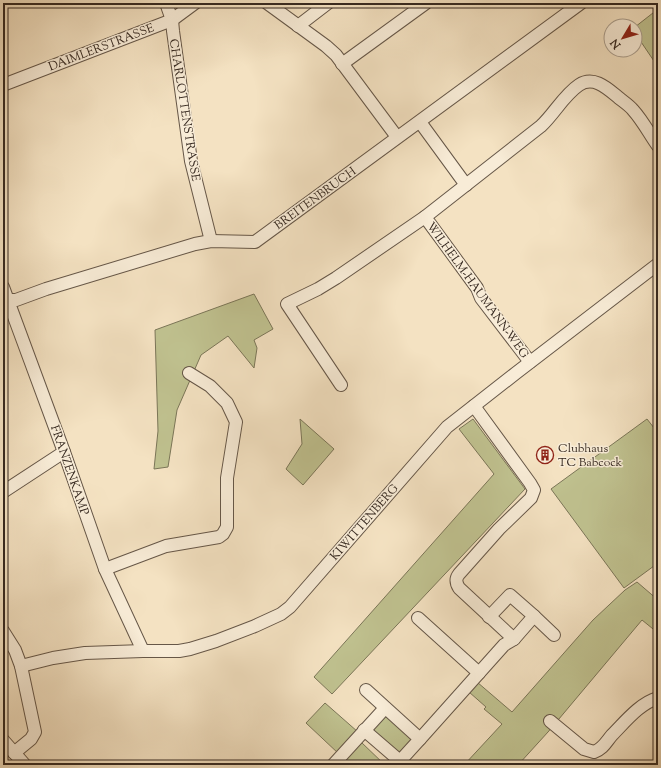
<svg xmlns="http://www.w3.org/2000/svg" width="661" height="768" font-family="'Sorts Mill Goudy',serif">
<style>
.green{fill:#c0c290;stroke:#7b7658}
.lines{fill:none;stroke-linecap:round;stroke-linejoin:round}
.street-casing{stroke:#665748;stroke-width:14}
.street{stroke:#f8ecd7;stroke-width:12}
.labels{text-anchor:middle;stroke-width:3;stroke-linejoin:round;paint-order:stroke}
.street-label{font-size:12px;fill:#362920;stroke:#f8ecd7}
.poi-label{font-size:12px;fill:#362920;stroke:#f8ecd7;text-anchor:start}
</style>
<rect width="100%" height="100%" fill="#f4e2c2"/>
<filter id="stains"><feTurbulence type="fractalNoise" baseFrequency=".005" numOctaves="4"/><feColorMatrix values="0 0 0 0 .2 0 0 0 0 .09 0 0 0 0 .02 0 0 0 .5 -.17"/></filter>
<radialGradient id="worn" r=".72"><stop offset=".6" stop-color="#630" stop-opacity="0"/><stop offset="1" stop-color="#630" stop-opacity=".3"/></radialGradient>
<g class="green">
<path d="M 658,9 L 658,67 L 635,33 L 635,27 Z"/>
<path d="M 254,294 L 273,329 L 254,340 L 257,348 L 254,368 L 228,336 L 201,355 L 177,410 L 168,467 L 154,469 L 158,431 L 155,330 Z"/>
<path d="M 300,419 L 334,449 L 303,485 L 286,469 L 302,444 Z"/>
<path d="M 473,419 L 525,489 L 332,694 L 314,677 L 494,474 L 459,429 Z"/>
<path d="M 647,419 L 658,433 L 658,525 L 655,527 L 658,531 L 658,563 L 624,588 L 551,489 Z"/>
<path d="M 637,582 L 658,600 L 658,633 L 642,620 L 548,732 L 518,765 L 464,765 L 502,724 L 484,709 L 486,707 L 469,692 L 477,682 L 512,712 L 593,620 L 625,590 Z"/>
<path d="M 325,703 L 358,732 L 339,754 L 306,723 Z"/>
<path d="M 385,715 L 413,738 L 398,754 L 373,732 L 372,728 Z"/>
<path d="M 361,742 L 385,765 L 347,765 L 341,760 Z"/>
</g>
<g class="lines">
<g class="street-casing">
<g id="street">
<path d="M 166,3 L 172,20 L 173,31 L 191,161 L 211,241"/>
<path d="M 267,3 L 326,46 L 336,55 L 397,137"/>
<path d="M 298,26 L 328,3"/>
<path d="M 342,64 L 426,3"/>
<path d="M 3,85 L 172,20 L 195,3"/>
<path d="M 420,122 L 466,185"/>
<path d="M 425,217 L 477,288 L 481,298 L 530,362"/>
<path d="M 3,287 L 64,452 L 105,569 L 143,651"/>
<path d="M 8,300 L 16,300 L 46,289 L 195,244 L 211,241 L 255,242 L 581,3"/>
<path d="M 341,385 L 287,304 L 318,289 L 336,278 L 425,217 L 541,126 C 554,114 564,95 579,85 C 594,75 608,89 619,98 C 624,102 630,106 633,110 C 643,121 650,135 658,146"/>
<path d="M 3,492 L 64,452"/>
<path d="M 105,569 L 166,546 L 219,537 L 223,534 L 227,527 L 227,478 L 236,422 L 227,403 L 210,386 L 189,373"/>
<path d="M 534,616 L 554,635"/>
<path d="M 489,617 L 510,595 L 534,616 L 514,639"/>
<path d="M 418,618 L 479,673"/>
<path d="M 3,631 L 15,650 L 21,666 L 35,732 L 31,739 L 14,753"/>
<path d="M 21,666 L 53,658 L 85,653 L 143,651 L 179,651 L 190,649 L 216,641 L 255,626 L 281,614 L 290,607 L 447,427 L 516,373 L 658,264"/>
<path d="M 366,690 L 420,739 L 504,645 L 514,639 L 459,588 C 456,583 455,579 459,574 L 499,529 L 531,498 L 534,490 L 530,483 L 474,406"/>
<path d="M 550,721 L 584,749 L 594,752 C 603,749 606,742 612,735 C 625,722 640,703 658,698"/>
<path d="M 364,730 L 400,761 L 420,739"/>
<path d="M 3,740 L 25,765"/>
<path d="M 333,765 L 385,708"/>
</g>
</g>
<use href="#street" class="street"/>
</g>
<defs>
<g id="building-ring" transform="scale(0.9)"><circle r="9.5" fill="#f8ecd7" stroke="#8f2418" stroke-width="1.5"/><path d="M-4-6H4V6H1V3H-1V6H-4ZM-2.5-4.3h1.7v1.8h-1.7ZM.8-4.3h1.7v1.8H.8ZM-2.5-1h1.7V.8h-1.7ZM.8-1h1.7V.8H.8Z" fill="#8f2418"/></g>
</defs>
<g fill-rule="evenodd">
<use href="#building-ring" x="545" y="455"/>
</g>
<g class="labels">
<g class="street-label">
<text transform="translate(101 47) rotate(-21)" y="4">DAIMLERSTRASSE</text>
<text transform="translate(185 110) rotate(81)" y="4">CHARLOTTENSTRASSE</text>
<text transform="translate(315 198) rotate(-36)" y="4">BREITENBRUCH</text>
<text transform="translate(478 290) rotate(54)" y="4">WILHELM-HAUMANN-WEG</text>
<text transform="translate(70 470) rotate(71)" y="4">FRANZENKAMP</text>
<text transform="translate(364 522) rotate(-49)" y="4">KIWITTENBERG</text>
</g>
<g class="poi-label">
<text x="558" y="452">Clubhaus<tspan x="558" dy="14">TC Babcock</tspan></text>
</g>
</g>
<rect width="661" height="768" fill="none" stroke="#f4e2c2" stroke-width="16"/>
<rect x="4" y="4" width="653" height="760" fill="none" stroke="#362920" stroke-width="2"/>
<rect x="8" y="8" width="645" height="752" fill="none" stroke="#362920"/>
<g transform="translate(623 38) rotate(232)"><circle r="19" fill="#f8ecd7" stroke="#aa9e8e"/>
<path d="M0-3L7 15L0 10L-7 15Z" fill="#8f2418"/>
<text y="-6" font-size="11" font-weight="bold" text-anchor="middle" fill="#362920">N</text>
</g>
<rect width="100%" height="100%" filter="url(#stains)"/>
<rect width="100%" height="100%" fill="url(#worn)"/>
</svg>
